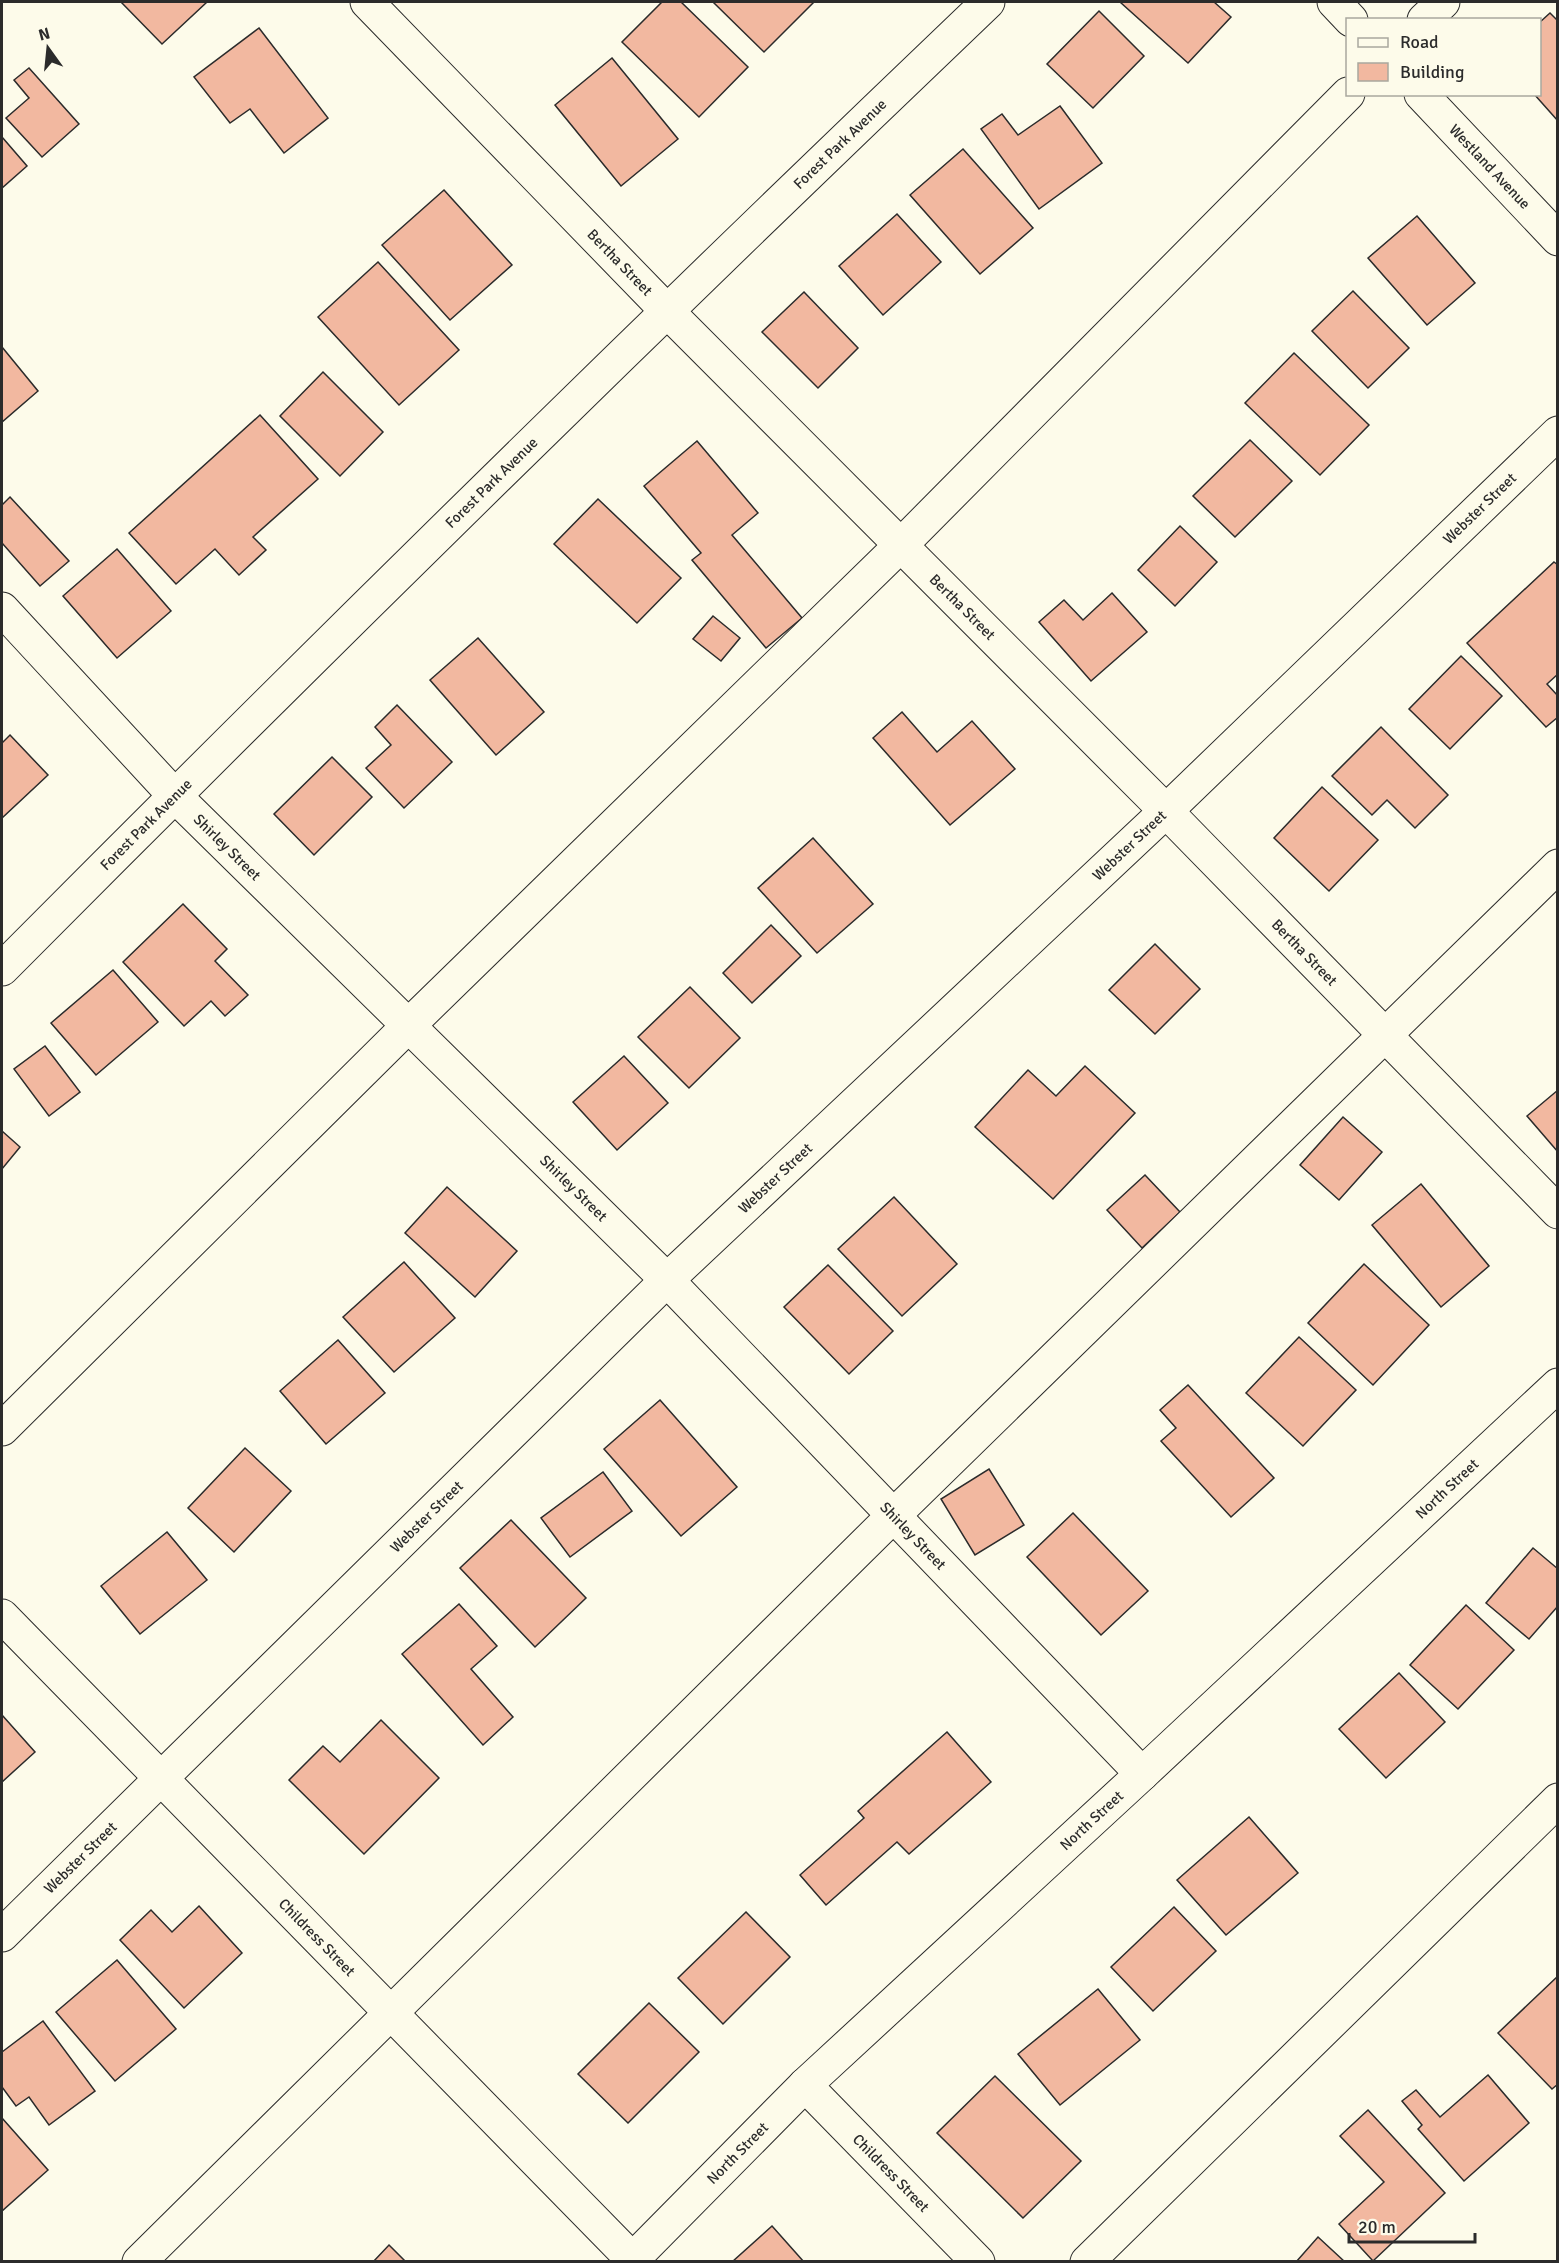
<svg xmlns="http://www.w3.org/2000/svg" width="1559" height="2263" font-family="Signika,sans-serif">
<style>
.building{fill:#f2b8a0;stroke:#2b2b2b;stroke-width:1.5}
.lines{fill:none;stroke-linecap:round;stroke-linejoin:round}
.minor-casing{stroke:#2b2b2b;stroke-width:35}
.minor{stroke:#fdfbea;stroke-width:33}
.labels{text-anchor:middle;stroke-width:4.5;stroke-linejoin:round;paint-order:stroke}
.street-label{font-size:15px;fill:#2b2b2b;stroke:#fdfbea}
</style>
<rect width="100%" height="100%" fill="#fdfbea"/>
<g class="building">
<path d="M 121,2 L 207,2 L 162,44 Z"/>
<path d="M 662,2 L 681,2 L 748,67 L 699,117 L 622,42 Z"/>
<path d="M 713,2 L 814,2 L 764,52 Z"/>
<path d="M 1120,2 L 1214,2 L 1231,17 L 1188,63 Z"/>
<path d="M 1099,11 L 1144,56 L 1093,108 L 1047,64 Z"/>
<path d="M 1550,13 L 1558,21 L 1558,121 L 1534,94 L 1540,94 L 1540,22 Z"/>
<path d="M 259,28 L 328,118 L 284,153 L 250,109 L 230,123 L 194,77 Z"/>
<path d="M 612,58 L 678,139 L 621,186 L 555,105 Z"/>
<path d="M 29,68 L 79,124 L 42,157 L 6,118 L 29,98 L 14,80 Z"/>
<path d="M 1060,106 L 1102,163 L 1039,209 L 981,129 L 1002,114 L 1018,135 Z"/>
<path d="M 2,137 L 27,166 L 2,188 Z"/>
<path d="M 963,149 L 1033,228 L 980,274 L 910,195 Z"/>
<path d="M 444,190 L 512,265 L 450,320 L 382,245 Z"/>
<path d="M 897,214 L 941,262 L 883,315 L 839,266 Z"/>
<path d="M 1417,216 L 1475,283 L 1427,325 L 1368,258 Z"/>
<path d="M 378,262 L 459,350 L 399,405 L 318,317 Z"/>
<path d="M 1353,291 L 1409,348 L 1368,388 L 1312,331 Z"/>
<path d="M 804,292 L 858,348 L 818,388 L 762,332 Z"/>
<path d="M 2,347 L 38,391 L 2,422 Z"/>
<path d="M 1294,353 L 1369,425 L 1320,475 L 1245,403 Z"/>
<path d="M 323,372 L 383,432 L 340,476 L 280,416 Z"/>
<path d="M 260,415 L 318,479 L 253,537 L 266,550 L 239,575 L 215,549 L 176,584 L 129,533 Z"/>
<path d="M 1250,440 L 1292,481 L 1235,537 L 1193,496 Z"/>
<path d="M 697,441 L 758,513 L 732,535 L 802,618 L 766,648 L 692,560 L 701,553 L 644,486 Z"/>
<path d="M 10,497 L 69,561 L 40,586 L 2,543 L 2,505 Z"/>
<path d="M 598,499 L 681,578 L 637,623 L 554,544 Z"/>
<path d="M 1180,526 L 1217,562 L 1175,606 L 1138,570 Z"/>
<path d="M 117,549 L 171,611 L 117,658 L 63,596 Z"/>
<path d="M 1554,562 L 1558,565 L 1558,674 L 1547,684 L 1558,696 L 1558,717 L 1546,727 L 1467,643 Z"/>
<path d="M 1112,593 L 1147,632 L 1091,681 L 1039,622 L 1064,600 L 1083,620 Z"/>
<path d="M 713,616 L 740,638 L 721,661 L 693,639 Z"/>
<path d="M 478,638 L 544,712 L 496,755 L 430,680 Z"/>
<path d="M 1461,656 L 1502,696 L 1450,749 L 1409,709 Z"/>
<path d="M 397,705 L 452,762 L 404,808 L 366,768 L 391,745 L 375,727 Z"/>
<path d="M 902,712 L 937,752 L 972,721 L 1015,769 L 950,825 L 873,738 Z"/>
<path d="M 1381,727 L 1448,795 L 1415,828 L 1387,800 L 1372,815 L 1332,776 Z"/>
<path d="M 10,735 L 48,775 L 2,818 L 2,743 Z"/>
<path d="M 332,757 L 372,797 L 314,855 L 274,814 Z"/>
<path d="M 1322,787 L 1378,840 L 1329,891 L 1274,838 Z"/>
<path d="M 813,838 L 873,904 L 817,953 L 758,888 Z"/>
<path d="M 183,904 L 227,949 L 215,961 L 248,995 L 225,1016 L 211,1001 L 184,1026 L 123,962 Z"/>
<path d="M 771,925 L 801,956 L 752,1003 L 723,973 Z"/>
<path d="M 1155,944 L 1200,989 L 1155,1034 L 1109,990 Z"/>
<path d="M 113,970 L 158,1022 L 96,1075 L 51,1023 Z"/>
<path d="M 690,987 L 740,1038 L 689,1088 L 638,1037 Z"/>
<path d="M 45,1046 L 80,1092 L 49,1116 L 14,1069 Z"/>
<path d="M 624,1056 L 668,1103 L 617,1150 L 573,1102 Z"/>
<path d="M 1085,1066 L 1135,1113 L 1053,1199 L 975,1127 L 1028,1070 L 1056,1096 Z"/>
<path d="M 1558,1090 L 1558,1152 L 1527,1116 Z"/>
<path d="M 1343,1117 L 1382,1152 L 1339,1200 L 1300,1165 Z"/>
<path d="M 2,1131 L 20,1147 L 2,1169 Z"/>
<path d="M 1145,1175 L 1180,1212 L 1142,1248 L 1107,1210 Z"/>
<path d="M 1421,1184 L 1489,1266 L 1441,1307 L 1372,1225 Z"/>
<path d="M 447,1187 L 517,1251 L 475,1297 L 405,1233 Z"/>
<path d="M 894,1197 L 957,1264 L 902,1316 L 838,1249 Z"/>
<path d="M 404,1262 L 455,1318 L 394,1372 L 343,1317 Z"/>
<path d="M 1364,1264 L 1429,1325 L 1373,1385 L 1308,1323 Z"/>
<path d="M 828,1265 L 893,1331 L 849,1374 L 784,1307 Z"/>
<path d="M 1299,1337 L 1356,1390 L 1303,1446 L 1246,1393 Z"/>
<path d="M 338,1340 L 385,1393 L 326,1444 L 280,1391 Z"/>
<path d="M 1188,1385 L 1274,1478 L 1231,1517 L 1161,1441 L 1176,1428 L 1160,1410 Z"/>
<path d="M 660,1400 L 737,1487 L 681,1536 L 604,1449 Z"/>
<path d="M 245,1448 L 291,1491 L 234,1552 L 188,1508 Z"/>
<path d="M 989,1469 L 1024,1525 L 975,1555 L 941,1499 Z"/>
<path d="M 603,1472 L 632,1511 L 570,1557 L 541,1518 Z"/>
<path d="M 1073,1513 L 1148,1591 L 1101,1635 L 1027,1557 Z"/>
<path d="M 511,1520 L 586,1598 L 535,1647 L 460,1568 Z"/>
<path d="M 167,1532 L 207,1580 L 140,1634 L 101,1586 Z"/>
<path d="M 1533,1548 L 1558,1569 L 1558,1606 L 1529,1639 L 1486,1603 Z"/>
<path d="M 459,1604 L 497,1646 L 471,1669 L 513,1717 L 483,1745 L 402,1654 Z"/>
<path d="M 1466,1605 L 1514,1650 L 1458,1709 L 1410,1665 Z"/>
<path d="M 1399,1673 L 1445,1722 L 1386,1778 L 1339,1729 Z"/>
<path d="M 2,1715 L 35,1752 L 2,1782 Z"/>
<path d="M 381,1720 L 439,1778 L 364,1854 L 289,1780 L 323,1746 L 340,1762 Z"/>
<path d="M 947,1732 L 991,1782 L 909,1854 L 897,1842 L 826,1905 L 800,1875 L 864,1818 L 858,1811 Z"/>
<path d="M 1249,1817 L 1298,1873 L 1226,1935 L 1177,1880 Z"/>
<path d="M 199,1906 L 242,1953 L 184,2008 L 120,1940 L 151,1910 L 172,1932 Z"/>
<path d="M 1174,1907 L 1216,1951 L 1153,2011 L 1111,1967 Z"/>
<path d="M 746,1912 L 790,1957 L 723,2024 L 678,1978 Z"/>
<path d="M 117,1960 L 176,2029 L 115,2081 L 56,2012 Z"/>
<path d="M 1558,1976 L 1558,2084 L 1552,2089 L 1498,2033 Z"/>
<path d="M 1098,1989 L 1140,2040 L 1060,2105 L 1018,2054 Z"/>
<path d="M 649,2003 L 699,2052 L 628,2123 L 578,2074 Z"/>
<path d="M 43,2021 L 95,2091 L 49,2125 L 29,2097 L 16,2106 L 2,2087 L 2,2052 Z"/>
<path d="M 1488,2075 L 1529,2123 L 1464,2181 L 1418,2129 L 1422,2125 L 1402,2101 L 1416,2090 L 1440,2117 Z"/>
<path d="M 995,2076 L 1081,2161 L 1023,2218 L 937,2133 Z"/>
<path d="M 1368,2110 L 1445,2193 L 1373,2261 L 1339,2224 L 1384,2182 L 1340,2136 Z"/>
<path d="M 2,2118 L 48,2170 L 2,2211 Z"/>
<path d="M 772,2226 L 804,2262 L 732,2262 Z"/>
<path d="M 1318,2237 L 1345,2262 L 1296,2262 Z"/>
<path d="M 389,2245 L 406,2262 L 373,2262 Z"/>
</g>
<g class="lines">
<g class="minor-casing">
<g id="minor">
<path id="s1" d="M 367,2 L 666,310 L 1166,811 L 1558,1212"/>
<path d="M 1334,2 L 1351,20"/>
<path d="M 1424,20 L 1443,2"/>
<path id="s2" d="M 1421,94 L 1558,239"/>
<path id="s3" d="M 2,609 L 174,795 L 667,1280 L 1142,1774"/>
<path id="s4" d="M 2,969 C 326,643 655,320 988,2"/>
<path d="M 2,1429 L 408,1026 L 901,545 L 1348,94"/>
<path id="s5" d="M 2,1616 L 632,2259"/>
<path id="s6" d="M 2,1935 L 667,1280 L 1166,811 L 1558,433"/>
<path id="s7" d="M 805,2085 L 978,2262"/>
<path d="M 139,2262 L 893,1516 L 1558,866"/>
<path id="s8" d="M 630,2262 L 805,2085 L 1142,1774 L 1558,1385"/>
<path d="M 1087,2262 L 1558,1800"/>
</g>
</g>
<use href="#minor" class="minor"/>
</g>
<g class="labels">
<g class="street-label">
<text dy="5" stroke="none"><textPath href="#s4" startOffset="1176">Forest Park Avenue</textPath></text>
<text dy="5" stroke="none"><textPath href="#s2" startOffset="100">Westland Avenue</textPath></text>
<text dy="5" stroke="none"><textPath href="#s1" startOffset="363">Bertha Street</textPath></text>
<text dy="5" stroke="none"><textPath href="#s4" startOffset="690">Forest Park Avenue</textPath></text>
<text dy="5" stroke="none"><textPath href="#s6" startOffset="2054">Webster Street</textPath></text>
<text dy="5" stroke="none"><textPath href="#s1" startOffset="849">Bertha Street</textPath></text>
<text dy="5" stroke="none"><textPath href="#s4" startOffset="204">Forest Park Avenue</textPath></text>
<text dy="5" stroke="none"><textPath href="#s6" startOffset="1568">Webster Street</textPath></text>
<text dy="5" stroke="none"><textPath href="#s3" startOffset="328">Shirley Street</textPath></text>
<text dy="5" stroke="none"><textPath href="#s1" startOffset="1335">Bertha Street</textPath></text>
<text dy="5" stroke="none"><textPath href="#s6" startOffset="1082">Webster Street</textPath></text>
<text dy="5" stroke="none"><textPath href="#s3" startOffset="814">Shirley Street</textPath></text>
<text dy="5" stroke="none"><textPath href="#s8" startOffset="1125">North Street</textPath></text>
<text dy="5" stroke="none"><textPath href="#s6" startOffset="596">Webster Street</textPath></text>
<text dy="5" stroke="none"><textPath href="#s3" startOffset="1300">Shirley Street</textPath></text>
<text dy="5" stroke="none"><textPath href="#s8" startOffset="639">North Street</textPath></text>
<text dy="5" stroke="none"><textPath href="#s6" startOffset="110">Webster Street</textPath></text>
<text dy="5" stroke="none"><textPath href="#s5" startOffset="450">Childress Street</textPath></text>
<text dy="5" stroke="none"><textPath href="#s8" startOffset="153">North Street</textPath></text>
<text dy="5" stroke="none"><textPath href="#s7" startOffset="123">Childress Street</textPath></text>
</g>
</g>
<rect width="1559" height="2263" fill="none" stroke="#2b2b2b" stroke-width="6"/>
<rect x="1346" y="18" width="195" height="78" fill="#fdfbea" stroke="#a9a89e" stroke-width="1.5"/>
<rect x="1358" y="38" width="30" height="9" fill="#fdfbea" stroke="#a9a89e" stroke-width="1.5"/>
<text x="1400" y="48" font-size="18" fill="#2b2b2b">Road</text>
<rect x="1358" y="63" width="30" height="18" fill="#f2b8a0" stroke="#a9a89e" stroke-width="1.5"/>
<text x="1400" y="78" font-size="18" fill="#2b2b2b">Building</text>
<g transform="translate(48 48) rotate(345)" stroke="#fdfbea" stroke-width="4.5" paint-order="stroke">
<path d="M0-4.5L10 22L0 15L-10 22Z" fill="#2b2b2b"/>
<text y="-9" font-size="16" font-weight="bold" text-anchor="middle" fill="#2b2b2b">N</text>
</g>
<path d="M1349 2233v9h126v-9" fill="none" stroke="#2b2b2b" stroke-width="3"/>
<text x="1358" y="2233" font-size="18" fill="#2b2b2b" stroke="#fdfbea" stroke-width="4.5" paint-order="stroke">20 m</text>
</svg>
